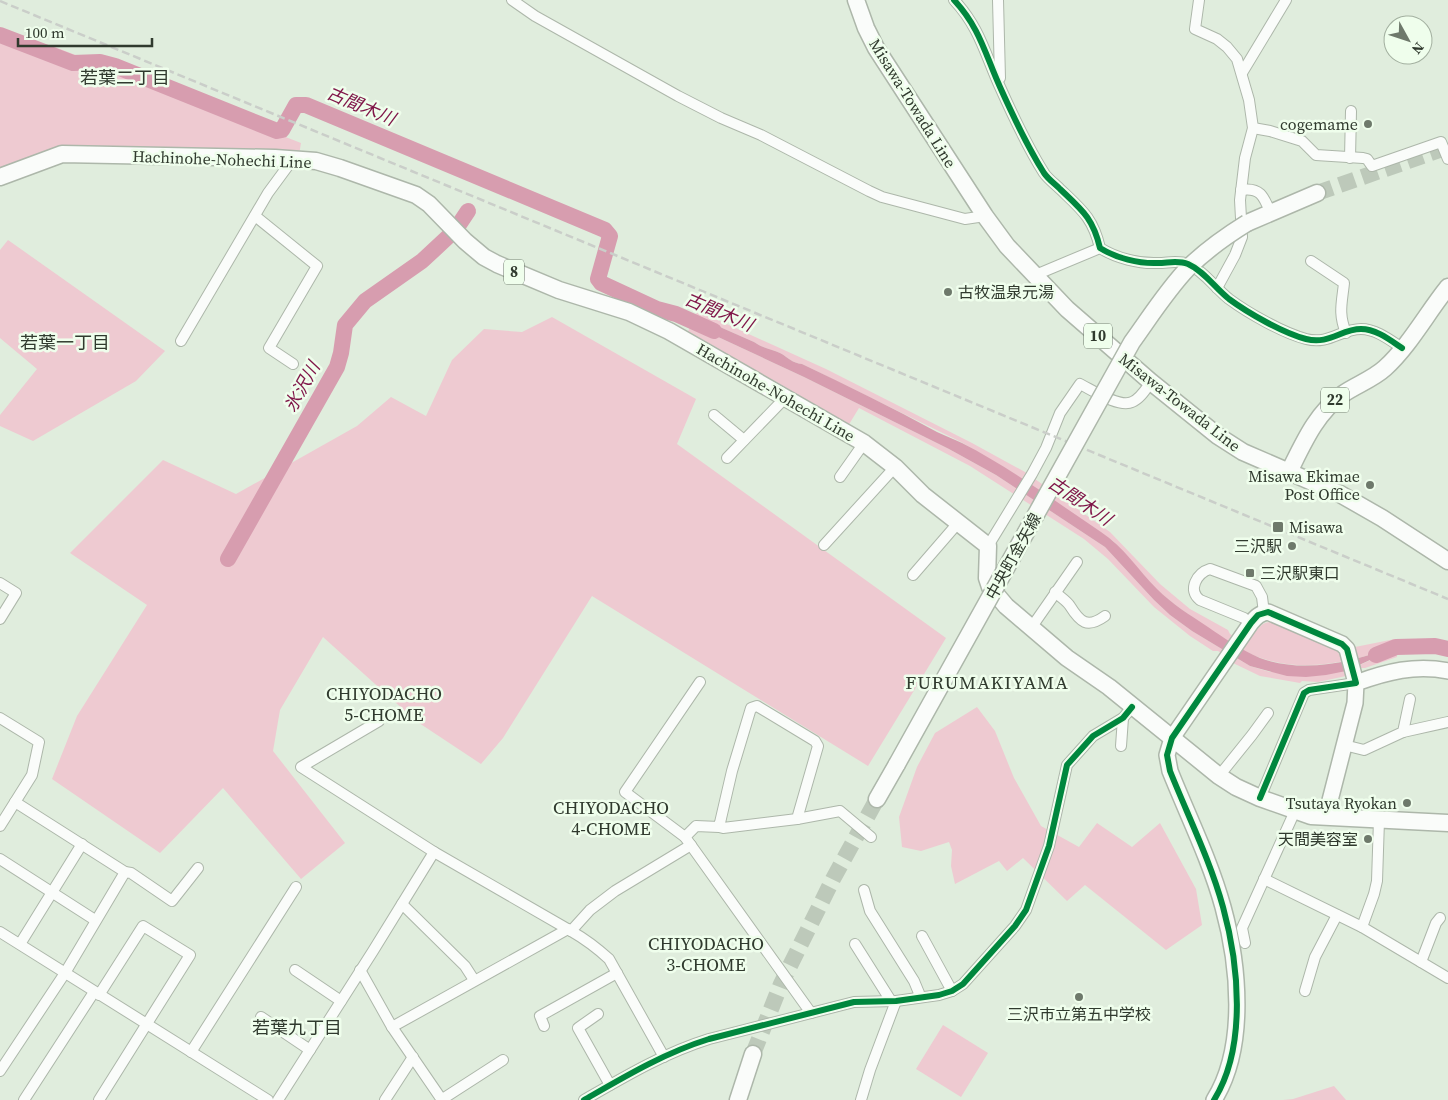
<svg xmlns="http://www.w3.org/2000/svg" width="1448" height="1100" font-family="'Source Serif 4','Noto Sans JP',serif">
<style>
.green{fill:#eecad1}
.water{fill:#d79daf}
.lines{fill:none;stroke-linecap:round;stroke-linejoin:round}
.river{stroke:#d79daf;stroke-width:16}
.primary-tunnel{stroke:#bdc9ba;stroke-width:16;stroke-dasharray:16 8;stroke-linecap:butt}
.street-casing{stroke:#adb7aa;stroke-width:12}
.secondary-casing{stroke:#adb7aa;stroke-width:18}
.primary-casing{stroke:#adb7aa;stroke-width:19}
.street{stroke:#fafcfa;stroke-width:10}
.secondary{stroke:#fafcfa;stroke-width:15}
.primary{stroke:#fafcfa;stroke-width:16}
.rail{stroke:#cacec9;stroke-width:2.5;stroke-dasharray:8 4;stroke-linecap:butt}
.primary-bridge-casing{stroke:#adb7aa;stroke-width:19;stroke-linecap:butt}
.primary-bridge{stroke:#fafcfa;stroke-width:16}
.cycleway-casing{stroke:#effeec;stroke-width:9}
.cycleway{stroke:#00873e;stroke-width:6}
.poi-dot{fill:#6e796b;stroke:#effeec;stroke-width:2}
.labels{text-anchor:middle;stroke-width:5;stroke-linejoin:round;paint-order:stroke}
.shield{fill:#effeec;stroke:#697567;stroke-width:1}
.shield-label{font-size:15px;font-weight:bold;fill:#303a2e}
.street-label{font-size:16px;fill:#303a2e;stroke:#effeec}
.poi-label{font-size:16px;fill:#303a2e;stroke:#effeec;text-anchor:end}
.neighbourhood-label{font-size:18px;fill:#303a2e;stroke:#effeec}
.water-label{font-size:18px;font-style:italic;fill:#7f1548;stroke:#effeec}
.quarter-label{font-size:19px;letter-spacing:1px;fill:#303a2e;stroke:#effeec}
</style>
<rect width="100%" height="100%" fill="#e0eddd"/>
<g class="green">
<path d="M 0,31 L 55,47 L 301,143 L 299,155 L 63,149 L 0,172 Z"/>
<path d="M 8,240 L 165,351 L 136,381 L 33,441 L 0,426 L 0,415 L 37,369 L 0,338 L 0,250 Z"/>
<path d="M 698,311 L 826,369 L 972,443 L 1025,472 L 1110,532 L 1160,584 L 1190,609 L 1228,630 L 1230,634 L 1245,644 C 1254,638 1258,622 1270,622 L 1338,650 L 1338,653 L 1340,654 L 1354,650 L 1355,647 L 1395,639 L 1396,646 C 1353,662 1306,673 1261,658 C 1242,652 1225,639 1208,628 C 1190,615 1172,604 1156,589 C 1141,573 1129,556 1113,541 L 1010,471 L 961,442 L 802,364 C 792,363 789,358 780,353 C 772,349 762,348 754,342 L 695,316 Z"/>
<path d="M 552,317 L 696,399 L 677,444 L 946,638 L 868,766 L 592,596 L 503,738 L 481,764 L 416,721 L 323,637 L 280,710 L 273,751 L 345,843 L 301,879 L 223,788 L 160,853 L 52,779 L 77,716 L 147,605 L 70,553 L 163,460 L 236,494 L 357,426 L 391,397 L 426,416 L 452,360 L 484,329 L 522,332 Z"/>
<path d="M 691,326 L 716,336 L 804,377 L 949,449 L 996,475 L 1105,547 L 1154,600 L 1170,615 L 1192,631 L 1250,666 L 1270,672 L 1346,671 L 1396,649 L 1397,657 L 1365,668 L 1361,668 L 1348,673 L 1346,676 L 1318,682 L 1302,681 L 1300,683 L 1260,676 L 1233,663 L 1233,661 L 1218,651 L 1213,651 L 1190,636 L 1154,607 L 1108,559 L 1084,539 L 970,466 L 859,408 L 848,426 L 687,333 Z"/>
<path d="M 977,707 L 995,731 L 1014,778 L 1041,826 L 1079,847 L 1097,823 L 1132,847 L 1160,823 L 1196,889 L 1202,925 L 1166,950 L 1085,885 L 1067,901 L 1023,858 L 1007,871 L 999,861 L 955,884 L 951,866 L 952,850 L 949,842 L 921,851 L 902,847 L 899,817 L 917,767 L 935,733 Z"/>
<path d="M 943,1025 L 988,1053 L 961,1097 L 916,1069 Z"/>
<path d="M 1334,1086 L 1346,1100 L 1283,1100 L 1293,1099 Z"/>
</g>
<path class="water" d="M 695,316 L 754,342 C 762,348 772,349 780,353 C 789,358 792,363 802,364 C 848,386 893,408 937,432 C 945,436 954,439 962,443 C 1011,468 1056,502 1101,532 C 1124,547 1138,570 1157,589 C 1172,604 1190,615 1208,627 C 1224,638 1241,650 1260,658 C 1304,674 1354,662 1396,646 L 1396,649 L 1381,658 L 1370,660 L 1346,671 L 1326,675 L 1306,677 L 1287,676 L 1250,666 L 1192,631 L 1170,615 L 1154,600 L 1105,547 L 996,475 L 949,449 L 804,377 L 716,336 L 691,326 Z"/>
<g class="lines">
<g class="river">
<path d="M 0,35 L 73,63 L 100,62 L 115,66 L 277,131 L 282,130 L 296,105 L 306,105 L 605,230 L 610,236 L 598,279 L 601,283 L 657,309 L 676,314 L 714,331"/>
<path d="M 456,229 L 468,211"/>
<path d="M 228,559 L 337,367 L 341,353 L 345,325 L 365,301 L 422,261 L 451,234"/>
<path d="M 1376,655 L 1396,647 L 1435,646 L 1448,649"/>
</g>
<g class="primary-tunnel">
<path d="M 1317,193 L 1448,147"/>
<path d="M 753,1054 L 781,984 L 833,879 L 877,799"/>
</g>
<g class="street-casing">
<g id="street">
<path d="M 512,0 L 535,16 L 678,96 L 721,118 L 761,135 L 869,191 L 882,197 L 965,219 L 985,216"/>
<path d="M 954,0 C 980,28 985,54 1000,87 C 1013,116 1027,146 1044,173 C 1048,179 1055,184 1060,189 C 1082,210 1093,218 1100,248 C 1116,258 1139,264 1158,263 C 1168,263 1178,260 1188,264 C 1204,271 1215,288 1229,299 C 1248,313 1283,333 1306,339 C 1329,345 1341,329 1361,329 C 1376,329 1390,340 1402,348"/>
<path d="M 998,0 L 1000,78"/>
<path d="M 1199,0 L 1195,29 L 1217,39 L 1227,47 L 1237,59 L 1249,100 L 1253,128 L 1245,158 L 1240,200 L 1242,237 L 1235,255 L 1217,288"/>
<path d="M 1242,73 L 1286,0"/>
<path d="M 1253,128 L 1270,131 L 1302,141 L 1316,155 L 1363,158 L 1367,159 L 1372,166 L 1441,142 L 1448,159"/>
<path d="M 1350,158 L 1351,111"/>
<path d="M 1241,190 C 1261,187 1264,197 1271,214"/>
<path d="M 255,216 L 317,266 L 269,348 L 293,364"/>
<path d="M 1311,261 L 1344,283 C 1342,303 1338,313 1346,333"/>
<path d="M 1033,276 L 1100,248"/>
<path d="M 181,341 L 268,193 L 293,159"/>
<path d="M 714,415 L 744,440"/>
<path d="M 727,458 L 785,398"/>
<path d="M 840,477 L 864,443"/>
<path d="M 824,545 L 895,467"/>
<path d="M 988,546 L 1032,474 L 1046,448 L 1060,413 L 1080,384 C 1092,390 1119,408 1132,402 C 1140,399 1146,389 1151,382"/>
<path d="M 913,575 L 958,523"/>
<path d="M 0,583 L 16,593 L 0,619"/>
<path d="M 1055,592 C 1060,597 1067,601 1070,606 C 1080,622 1087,629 1105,616"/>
<path d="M 1251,623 L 1244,618 L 1200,600 C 1187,590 1197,573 1210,569 L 1256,586 L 1262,597 L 1264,613"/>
<path d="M 1031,628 L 1077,562"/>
<path d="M 700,682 L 625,792 L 685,837 L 811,1013"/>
<path d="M 0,718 L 39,742 L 32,775 L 0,826"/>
<path d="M 379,721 L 301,767 L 434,852"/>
<path d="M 1403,732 L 1448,722"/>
<path d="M 1344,745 L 1364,750 L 1403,732 L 1410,699"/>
<path d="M 1121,746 L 1123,718"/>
<path d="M 1219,776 L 1252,735 L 1268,713"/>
<path d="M 1260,798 L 1304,693 L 1309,690 L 1356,683"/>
<path d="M 15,802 L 125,872 L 131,873 L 172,901 L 198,868"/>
<path d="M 797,819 L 840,811 L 871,837"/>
<path d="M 685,837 L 696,826 L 719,827 L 732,771 L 751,708 L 757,706 L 815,741 L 818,746 L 797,819 L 723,828 L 719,827"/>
<path d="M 0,859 L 95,920"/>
<path d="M 1264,879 L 1362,927 L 1448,978"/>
<path d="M 864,890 L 870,911 L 914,981 L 919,993 L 917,998"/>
<path d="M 402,904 L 465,966 L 474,980"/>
<path d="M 1362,927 L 1374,894 L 1377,881 L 1379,820"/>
<path d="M 571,931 L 590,910 L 615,891 L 691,845"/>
<path d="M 0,932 L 268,1100"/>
<path d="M 922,936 L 952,991"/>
<path d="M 1245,943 L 1242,928 L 1295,811"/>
<path d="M 20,944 L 82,844"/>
<path d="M 855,944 L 891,1001"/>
<path d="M 1421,962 L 1436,923 L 1440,918"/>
<path d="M 295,970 L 341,1001"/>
<path d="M 360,970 L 392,1027 L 442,1100"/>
<path d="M 1305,991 L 1315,957 L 1337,915"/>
<path d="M 99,995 L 143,926 L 190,955 L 99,1100"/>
<path d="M 598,1014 L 578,1028 L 610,1085"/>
<path d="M 261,1017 L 310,1050"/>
<path d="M 544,1026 L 540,1016 L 617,973"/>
<path d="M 392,1027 L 568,929"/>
<path d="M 191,1052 L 296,887"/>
<path d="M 0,1071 L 65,973 L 125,872"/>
<path d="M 24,1100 L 94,992"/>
<path d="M 278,1100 L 373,951 L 434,852 L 571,931 C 585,939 597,948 609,959 L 664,1057"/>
<path d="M 385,1100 L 413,1057"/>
<path d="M 441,1100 L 503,1060"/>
<path d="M 584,1100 C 624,1077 664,1053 709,1039 L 854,1002 L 896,1001 L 939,995 L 952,991 L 963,984 L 1015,926 L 1026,910 L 1049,846 L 1067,765 L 1093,736 L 1123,718 L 1132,707"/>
<path d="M 861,1100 L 870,1070 L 896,1001"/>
</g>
</g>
<g class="secondary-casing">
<g id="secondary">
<path d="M 1326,816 L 1355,703 L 1356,683 C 1386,672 1416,664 1448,671"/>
<path d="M 1214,1100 C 1247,1047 1239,965 1223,907 C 1210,860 1188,816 1170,771 L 1167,755 L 1172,738 L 1251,623 C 1256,617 1260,613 1268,612 L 1342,644 L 1347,649 L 1356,683"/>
</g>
</g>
<g class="primary-casing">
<g id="primary">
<path d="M 856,0 L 866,28 L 876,48 L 985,216 L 1007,246 L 1067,309 L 1151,382 L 1218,436 L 1243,452 L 1340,494 L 1382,518 L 1448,561"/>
<path d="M 0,177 L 62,154 L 275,158 L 316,161 L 340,168 L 416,195 L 429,204 L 465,241 L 484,257 L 497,264 L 559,290 L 629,312 L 669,331 L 864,443 L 895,467 L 923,495 L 988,546 L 987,578 L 990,587 L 1006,606 L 1067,658 L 1109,687 L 1219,776 L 1236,787 L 1260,798 L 1311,816 L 1448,823"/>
<path d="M 1247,223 L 1317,193"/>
<path d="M 1289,472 C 1303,444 1316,413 1343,394 C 1356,385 1373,379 1385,368 C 1410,345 1427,313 1448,287"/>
<path d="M 877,799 L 897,764"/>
<path d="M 738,1100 L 753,1054"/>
</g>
</g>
<use href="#street" class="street"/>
<use href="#secondary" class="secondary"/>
<use href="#primary" class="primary"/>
<path class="rail" d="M 0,1 L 1448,599"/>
<g class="primary-bridge-casing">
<path id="primary-bridge" d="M 897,764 L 1132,342 C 1150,317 1167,290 1188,268 C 1206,250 1226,236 1247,223"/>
</g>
<use href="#primary-bridge" class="primary-bridge"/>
<g class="cycleway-casing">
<g id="cycleway">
<path d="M 954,0 C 980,28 985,54 1000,87 C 1013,116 1027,146 1044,173 C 1048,179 1055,184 1060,189 C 1082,210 1093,218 1100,248 C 1116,258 1139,264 1158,263 C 1168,263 1178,260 1188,264 C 1204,271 1215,288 1229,299 C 1248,313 1283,333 1306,339 C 1329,345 1341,329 1361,329 C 1376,329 1390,340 1402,348"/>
<path d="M 584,1100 C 624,1077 664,1053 709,1039 L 854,1002 L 896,1001 L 939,995 L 952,991 L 963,984 L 1015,926 L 1026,910 L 1049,846 L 1067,765 L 1093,736 L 1123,718 L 1132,707"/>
<path d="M 1214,1100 C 1247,1047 1239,965 1223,907 C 1210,860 1188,816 1170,771 L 1167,755 L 1172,738 L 1251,623 L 1258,615 L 1268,612 L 1342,644 L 1347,649 L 1356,683 L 1309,690 L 1304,693 L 1260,798"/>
</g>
</g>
<use href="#cycleway" class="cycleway"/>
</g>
<g class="poi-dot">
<circle cx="1368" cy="124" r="5"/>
<circle cx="948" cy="292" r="5"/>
<circle cx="1370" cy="485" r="5"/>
<rect x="1272" y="521" width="12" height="12" rx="2.5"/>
<circle cx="1292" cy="546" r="5"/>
<rect x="1245" y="568" width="10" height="10" rx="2.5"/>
<circle cx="1407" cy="803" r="5"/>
<circle cx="1368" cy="839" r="5"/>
<circle cx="1079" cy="997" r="5"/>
</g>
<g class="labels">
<g class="shield">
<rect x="504" y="259.5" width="20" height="25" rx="4"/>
<rect x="1084" y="323.5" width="28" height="25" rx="4"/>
<rect x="1321" y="387.5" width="28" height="25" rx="4"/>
</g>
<g class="shield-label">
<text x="514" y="277">8</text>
<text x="1098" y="341">10</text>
<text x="1335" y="405">22</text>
</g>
<g class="street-label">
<text transform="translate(913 103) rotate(58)" y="6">Misawa-Towada Line</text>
<text transform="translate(222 159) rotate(2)" y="6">Hachinohe-Nohechi Line</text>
<text transform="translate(776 392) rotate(30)" y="6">Hachinohe-Nohechi Line</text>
<text transform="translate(1180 402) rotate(38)" y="6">Misawa-Towada Line</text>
<text transform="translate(1013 556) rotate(-61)" y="6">中央町金矢線</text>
</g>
<g class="poi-label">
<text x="1358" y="130">cogemame</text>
<text x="958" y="298" text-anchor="start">古牧温泉元湯</text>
<text x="1360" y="482">Misawa Ekimae<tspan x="1360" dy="18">Post Office</tspan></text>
<text x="1289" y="533" text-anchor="start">Misawa</text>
<text x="1282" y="552">三沢駅</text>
<text x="1260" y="579" text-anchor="start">三沢駅東口</text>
<text x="1397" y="809">Tsutaya Ryokan</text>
<text x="1358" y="845">天間美容室</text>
<text x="1079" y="1020" text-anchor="middle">三沢市立第五中学校</text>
</g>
<g class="neighbourhood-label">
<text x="125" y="84">若葉二丁目</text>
<text x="65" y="349">若葉一丁目</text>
<text x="384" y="700">CHIYODACHO<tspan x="384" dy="21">5-CHOME</tspan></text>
<text x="611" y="814">CHIYODACHO<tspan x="611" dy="21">4-CHOME</tspan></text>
<text x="706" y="950">CHIYODACHO<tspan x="706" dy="21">3-CHOME</tspan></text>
<text x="297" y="1034">若葉九丁目</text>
</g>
<g class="water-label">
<text transform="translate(361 106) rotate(23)" y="6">古間木川</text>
<text transform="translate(719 312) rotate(23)" y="6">古間木川</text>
<text transform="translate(302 387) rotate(-61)" y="6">氷沢川</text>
<text transform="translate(1080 501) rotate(34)" y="6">古間木川</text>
</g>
<g class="quarter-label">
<text x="987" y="689">FURUMAKIYAMA</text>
</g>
</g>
<g transform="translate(1408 40) rotate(130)"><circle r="24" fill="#effeec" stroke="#a3b0a0"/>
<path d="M0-4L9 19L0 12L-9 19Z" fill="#6e796b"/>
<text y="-8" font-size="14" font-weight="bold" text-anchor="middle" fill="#303a2e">N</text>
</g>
<path d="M18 38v8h134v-8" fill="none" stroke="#303a2e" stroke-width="2.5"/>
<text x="25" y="38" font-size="15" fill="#303a2e" stroke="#effeec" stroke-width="4" paint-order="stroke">100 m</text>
</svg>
